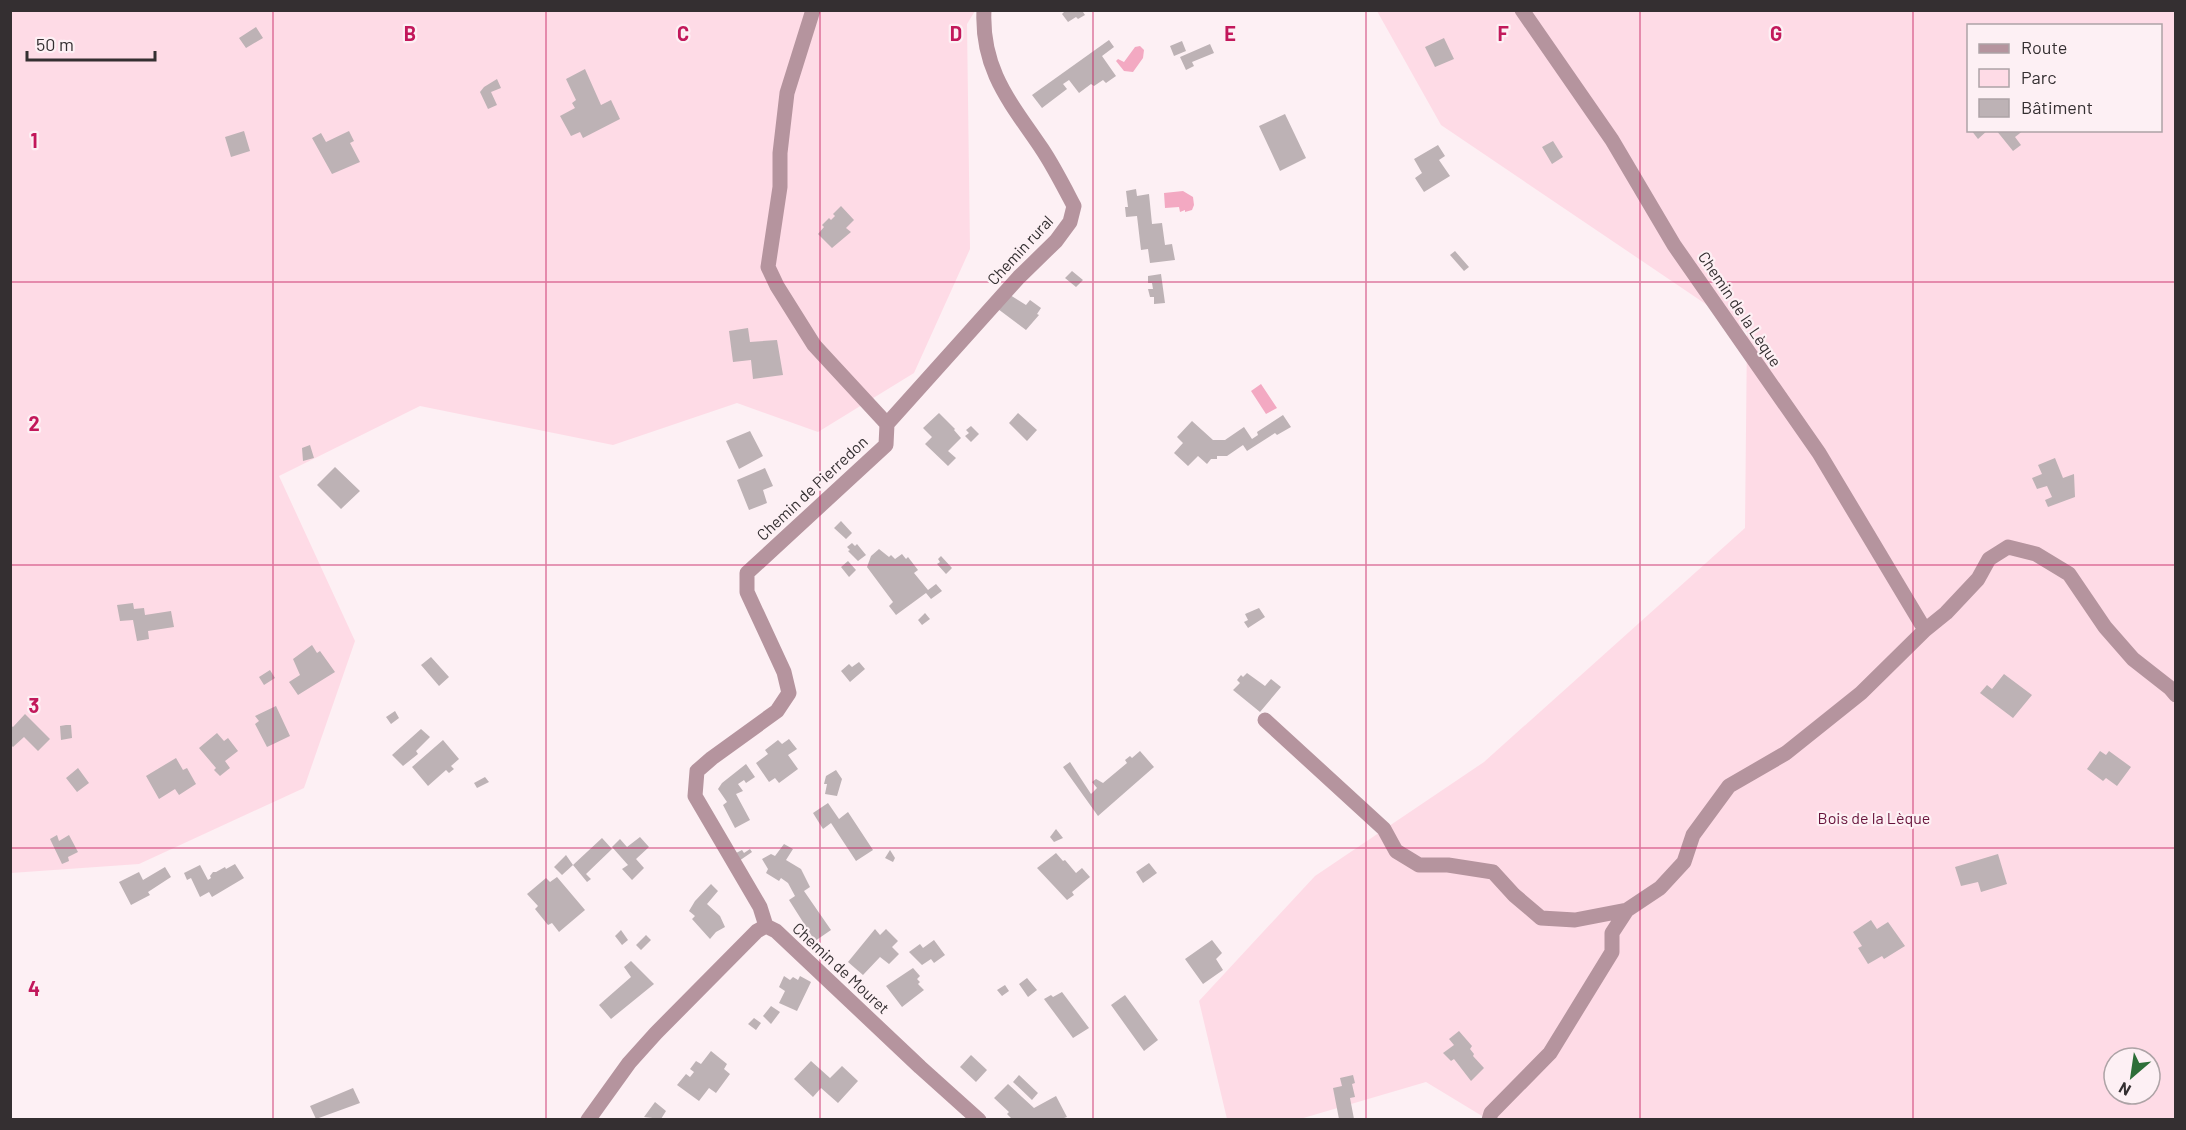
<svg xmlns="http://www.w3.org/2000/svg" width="2186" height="1130" viewBox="0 0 2186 1130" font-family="Barlow,sans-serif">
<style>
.green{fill:#fedbe6;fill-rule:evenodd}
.water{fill:#f3a9c2}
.building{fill:#bdb2b5}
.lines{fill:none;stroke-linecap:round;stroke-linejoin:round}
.minor{stroke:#b5949e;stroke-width:15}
.grid{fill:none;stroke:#c2185b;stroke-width:1.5;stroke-opacity:0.55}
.labels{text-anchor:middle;stroke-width:4.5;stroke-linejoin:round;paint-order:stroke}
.street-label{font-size:16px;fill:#342f31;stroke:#fdf0f4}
.park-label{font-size:16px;fill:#67123a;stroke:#fdf0f4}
.grid-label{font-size:20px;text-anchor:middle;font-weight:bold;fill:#c2185b;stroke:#fdf0f4;stroke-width:4.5;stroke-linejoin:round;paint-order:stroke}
</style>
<rect width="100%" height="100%" fill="#fdf0f4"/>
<path class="green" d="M11,11H975L967,24L970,249L914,373L818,432L737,403L613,445L420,406L279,476L355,641L304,788L139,864L11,873Z
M1377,11H2175V1119H1487L1426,1082L1300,1119H1227L1199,1001L1315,876L1484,762L1745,528L1747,332L1441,125ZM1968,26H2160V130H1968ZM2114,1058H2150V1094H2114Z"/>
<path class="water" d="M1140,46L1144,50L1143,58L1133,72L1124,71L1116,61L1118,59L1124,62L1135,47Z
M1183,191L1193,197L1194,205L1192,210L1185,212V210L1180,212L1179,207L1165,208L1164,193Z
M1261,384L1277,408L1266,414L1251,391Z"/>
<path class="building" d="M1066,10H1084L1083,12L1085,15L1078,19L1076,17L1068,22L1062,14Z
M256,27L263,38L246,48L239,38Z
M1444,38L1454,59L1435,67L1425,47Z
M1109,40L1114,47L1102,56L1116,76L1106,83L1103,80L1094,86L1091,84L1079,93L1069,80L1063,84L1067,89L1042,108L1032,95Z
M1182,41L1186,51L1174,56L1170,46Z
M1210,44L1214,53L1192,62L1194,66L1186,70L1180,57Z
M585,69L601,105L611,100L620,119L583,138L580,132L571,136L560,116L575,108L572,103L576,100L566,79Z
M497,79L501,88L491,92L497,105L488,109L480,92L484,87Z
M1285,114L1306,158L1280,171L1259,126Z
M1971,130H1988L1978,139Z
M1996,130H2024L2015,137L2021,145L2013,151Z
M244,131L250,151L231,157L225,137Z
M349,131L354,141L350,143L360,162L332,174L312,138L321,133L326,142Z
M1553,141L1563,157L1552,164L1542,147Z
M1438,145L1445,156L1439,160L1450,176L1424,192L1415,178L1422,173L1414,159Z
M1136,189L1137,196L1149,194L1152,224L1162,223L1165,245L1172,244L1175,260L1150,263L1148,249L1141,250L1137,216L1126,217L1125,207H1128L1126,191Z
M841,206L854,220L846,228L851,232L832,248L818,234L824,227L822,225L829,218L831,220L835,216L833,214Z
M1455,251L1469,267L1464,271L1450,255Z
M1072,271L1083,280L1076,287L1065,278Z
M1161,274L1165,303L1154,304V297H1150L1148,289H1153L1152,283H1148V276Z
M1010,295L1026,305L1030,300L1041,308L1037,314L1039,315L1026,330L998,309Z
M748,328L750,342L777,340L783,375L753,379L751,360L733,362L729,331Z
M939,413L955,429L954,430L961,438L948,451L956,458L948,466L925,444L932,437L923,428Z
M1018,413L1037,430L1027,441L1009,423Z
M1283,415L1291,427L1277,435L1275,433L1247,451L1243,445L1227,456H1217V459H1211L1207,464L1198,456L1188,466L1174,453L1183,443L1177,437L1192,421L1213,440H1225L1244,427L1252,439L1258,435L1257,432Z
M971,426L979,434L971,442L965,436L969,433L966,430Z
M750,431L763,456L739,469L726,441Z
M310,445L314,458L303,461L302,448Z
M2055,458L2063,478L2074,474L2075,497L2048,507L2045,500L2052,497L2047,486L2037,489L2032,478L2042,474L2038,465Z
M335,467L360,491L341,509L317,485Z
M765,468L773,486L763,490L767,503L749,510L737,480Z
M841,521L852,533L846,539L834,528Z
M852,543L855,546L857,544L866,555L858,561L848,551L850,550L847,547Z
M879,549L889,557L891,555L895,559L902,554L906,559L908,557L918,570L914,573L928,590L936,584L942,591L931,599L926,593L896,615L889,606L893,602L867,567L871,556Z
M941,556L952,568L946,574L937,564L940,562L938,559Z
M848,561L856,570L849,577L841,567Z
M133,603L134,609L144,608L145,615L171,611L174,627L148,631L149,639L137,641L133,620L120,621L117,605Z
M1259,608L1265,617L1248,628L1244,622L1248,620L1245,614Z
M925,613L930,619L922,625L918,620Z
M312,645L317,653L320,651L335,672L298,695L289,682L300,675L293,659Z
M431,657L449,677L439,686L421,665Z
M859,662L865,669L850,682L841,671L849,664L852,667Z
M270,670L275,678L264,685L259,677Z
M1247,673L1265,686L1271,679L1281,687L1260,712L1233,690L1240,683L1237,680L1241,675L1243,677Z
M2004,674L2032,695L2013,718L1980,693L1987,685L1992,689Z
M276,706L290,736L267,747L255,724L259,721L255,716Z
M395,711L399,718L391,724L386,717Z
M25,714L50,739L38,751L24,737L13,747L10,744V725L13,727Z
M66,725H71L72,738L61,740L60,726Z
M421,729L430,737L416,751L418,754L403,766L392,755Z
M217,733L224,741L228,738L238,751L225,761L230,768L220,776L214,770L216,768L199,748Z
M789,739L797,749L788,755L798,769L779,783L775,778L769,782L756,763L768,754L765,750L778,740L782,744Z
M443,740L459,759L451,766L454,769L449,773L446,770L428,786L412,767Z
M1140,751L1154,767L1098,816L1063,767L1070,762L1091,794L1097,788L1092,782L1096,779L1103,783L1127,763L1125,760L1130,756L1132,758Z
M2100,751L2106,755L2109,751L2131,767L2117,786L2106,778L2103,781L2087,769Z
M176,758L183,770L187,768L196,784L179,795L175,789L159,799L146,776Z
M746,764L755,777L746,783L744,780L738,784L743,791L736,794L750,820L735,828L723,805L727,802L718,789L722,783Z
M78,768L89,783L77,792L66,778Z
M836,770L842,779L837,796L825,794L827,784H824L826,776Z
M485,777L489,782L477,788L474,783Z
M828,803L839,819L848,812L873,850L856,861L831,823L823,829L813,813Z
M1056,829L1063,838L1054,842L1050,837Z
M57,835L59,841L69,835L78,852L68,857L69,861L62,864L50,839Z
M640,837L649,847L636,859L644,868L632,880L622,869L628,865L612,847L620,839L627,847Z
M602,838L612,849L586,874L591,879L587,882L573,865Z
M784,844L793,849L786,860L801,869L810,887L804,891L831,930L815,941L789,900L795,896L788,883L781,878L779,881L766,873L768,869L762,859L771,854L775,856Z
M750,849L752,852L739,861L736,853L742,850L744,853Z
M890,850L895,858L893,862L885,858Z
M1056,853L1063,861L1065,860L1076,873L1082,868L1090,877L1072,892L1074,895L1067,900L1037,868Z
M1998,854L2007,884L1981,892L1978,882L1961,886L1955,867Z
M566,855L573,865L562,875L554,867Z
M1149,863L1157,873L1143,883L1136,872Z
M235,864L244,878L212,897L209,892L200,897L191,878L187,880L184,873L200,865L208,880L211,878L210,876L213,872H216L225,867L226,869Z
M165,867L171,877L148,892L150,895L131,905L119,882L139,872L143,880Z
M557,877L585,910L559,932L552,923L548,925L535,909L538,906L527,894L546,878L550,882Z
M711,884L718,891L707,904L720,916L725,927L716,932L710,939L692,919L695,916L689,911L695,901Z
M1871,920L1877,929L1888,922L1905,946L1884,959L1882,956L1868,964L1858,948L1862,946L1853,932Z
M875,929L880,935L886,929L898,941L892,947L899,954L889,964L880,957L863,975L848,962Z
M621,930L628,940L622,945L615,936Z
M646,935L651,940L641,950L636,945Z
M934,940L945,955L934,963L931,959L922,965L909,952L920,944L923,948Z
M1212,940L1222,953L1216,959L1223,970L1203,984L1185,959Z
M631,961L654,984L611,1019L599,1005L631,977L624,967Z
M913,968L920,976L917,979L920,982L918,984L924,990L902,1007L886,986Z
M784,976L790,980L793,977L798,980L800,976L811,982L797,1011L779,1003L785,991L779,987Z
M1027,978L1037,990L1028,997L1019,984Z
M1005,985L1009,991L1002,996L997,990Z
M1062,992L1089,1028L1073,1038L1044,999L1051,995L1053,997Z
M1125,995L1158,1040L1144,1051L1111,1005Z
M771,1006L780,1012L771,1024L763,1016Z
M754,1018L761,1023L756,1030L748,1024Z
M1459,1031L1472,1046L1470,1049L1474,1054L1473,1056L1484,1068L1471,1081L1454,1059L1451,1061L1443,1053L1454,1045L1449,1039Z
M711,1051L727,1064L724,1069L730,1074L716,1093L709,1088L699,1101L677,1085L686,1074L690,1077L694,1072L690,1069L696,1061L701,1064Z
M971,1055L987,1070L976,1082L960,1067Z
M811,1061L830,1078L842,1066L858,1081L838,1103L821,1088L813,1097L794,1079Z
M1019,1075L1038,1093L1032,1100L1013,1082Z
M1353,1075L1355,1083L1352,1084L1355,1097L1350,1098L1354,1119H1339L1333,1088L1342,1086L1340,1078Z
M1008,1084L1034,1108L1056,1096L1067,1117L1061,1119H1012L1007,1114L1009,1112L994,1098Z
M353,1088L360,1103L316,1119L310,1106Z
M655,1102L666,1111L661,1119L644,1117Z"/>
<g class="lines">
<path class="minor" d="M1522,10L1612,140L1674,245L1819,453L1925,630
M887,424L1019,277L1056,241L1070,222L1074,206C1064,187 1054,167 1042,149C1011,103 981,70 984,10
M1265,720L1384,829L1396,851L1419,865H1448L1493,872L1514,895L1541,918L1575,920L1627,910
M766,926L760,907L695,796L697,771L712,758L777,711L789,693L784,672L747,592V573L886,445L887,424L814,345L777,286L768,267L780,187V153L787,93L813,10
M588,1120L629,1063L656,1033L757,931L766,926L776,931L920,1067L979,1120
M1489,1120L1491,1113L1550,1053L1612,952V933L1627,910L1660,888L1684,862L1693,835L1729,786L1786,753L1861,693L1925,630L1946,613L1978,579L1989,559L2008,547L2036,554L2069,574L2105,627L2133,659L2170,688L2176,695"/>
</g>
<path class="grid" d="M273,10V1120M546,10V1120M820,10V1120M1093,10V1120M1366,10V1120M1640,10V1120M1913,10V1120M10,282H2176M10,565H2176M10,848H2176"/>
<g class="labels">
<g class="street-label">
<text transform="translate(1020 250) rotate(-47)" y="6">Chemin rural</text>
<text transform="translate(1740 309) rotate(56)" y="6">Chemin de la Lèque</text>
<text transform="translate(812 488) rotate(-43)" y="6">Chemin de Pierredon</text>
<text transform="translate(841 968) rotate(43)" y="6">Chemin de Mouret</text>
</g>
<g class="park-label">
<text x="1874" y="824">Bois de la Lèque</text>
</g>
</g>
<g class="grid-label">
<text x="410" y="41">B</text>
<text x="683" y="41">C</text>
<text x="956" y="41">D</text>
<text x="1230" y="41">E</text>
<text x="1503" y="41">F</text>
<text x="1776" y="41">G</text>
<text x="34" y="148">1</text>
<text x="34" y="431">2</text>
<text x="34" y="713">3</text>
<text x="34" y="996">4</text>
</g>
<rect width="2186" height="1130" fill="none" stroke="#342f31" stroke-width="24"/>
<rect x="1967" y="24" width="195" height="108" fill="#fdf0f4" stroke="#ada3a6" stroke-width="1.5"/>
<rect x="1979" y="44" width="30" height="9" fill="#b5949e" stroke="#ada3a6" stroke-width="1.5"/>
<text x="2021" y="54" font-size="18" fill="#342f31">Route</text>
<rect x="1979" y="69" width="30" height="18" fill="#fedbe6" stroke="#ada3a6" stroke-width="1.5"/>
<text x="2021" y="84" font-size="18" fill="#342f31">Parc</text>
<rect x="1979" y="99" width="30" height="18" fill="#bdb2b5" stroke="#ada3a6" stroke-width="1.5"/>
<text x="2021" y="114" font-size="18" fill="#342f31">Bâtiment</text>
<g transform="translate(2132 1076) rotate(209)"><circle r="28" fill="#fdf0f4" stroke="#ada3a6" stroke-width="1.5"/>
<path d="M0-4.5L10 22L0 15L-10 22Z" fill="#2d6e38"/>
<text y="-9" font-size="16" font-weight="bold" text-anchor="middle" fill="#342f31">N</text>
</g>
<path d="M27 51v9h128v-9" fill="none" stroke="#342f31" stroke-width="3"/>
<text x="36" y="51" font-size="18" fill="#342f31" stroke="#fdf0f4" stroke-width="4.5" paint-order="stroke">50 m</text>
</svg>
